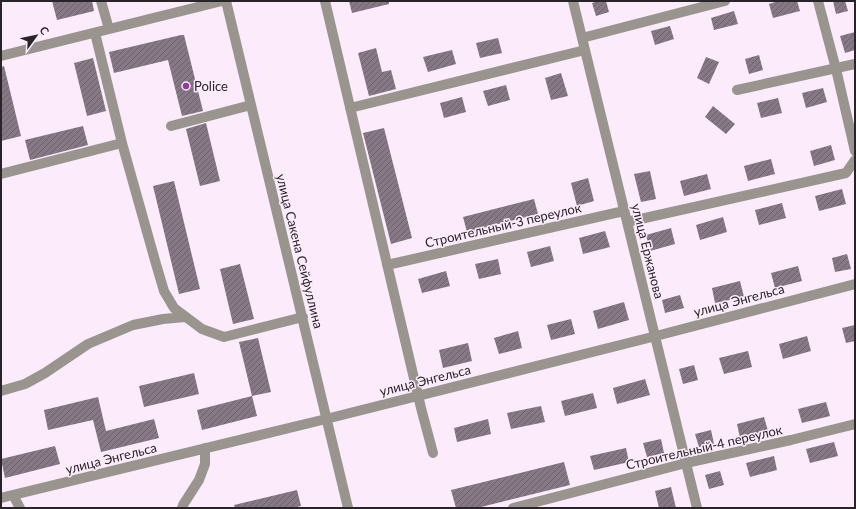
<svg xmlns="http://www.w3.org/2000/svg" width="856" height="509" viewBox="0 0 856 509" font-family="Lato,sans-serif">
<style>
.building{fill:url(#building-hatch)}
.lines{fill:none;stroke-linecap:round;stroke-linejoin:round}
.minor{stroke:#9a948e;stroke-width:10}
.poi-dot{fill:#9439a4;stroke:#fcecfb;stroke-width:1.5}
.labels{text-anchor:middle;stroke-width:3;stroke-linejoin:round;paint-order:stroke}
.poi-label{font-size:13px;fill:#292429;stroke:#fcecfb;text-anchor:start}
.street-label{font-size:13px;fill:#292429;stroke:#fcecfb}
</style>
<defs>
<pattern id="building-hatch" width="6" height="6" patternUnits="userSpaceOnUse"><rect width="6" height="6" fill="#867885"/><path d="M-1 1l2-2M0 6l6-6M5 7l2-2" fill="none" stroke="#6e626d"/></pattern>
</defs>
<rect width="100%" height="100%" fill="#fcecfb"/>
<path class="building" d="M52,1H92L94,11L57,20Z
M349,1H389V4L352,13Z
M598,1H606L609,12L596,16L592,3Z
M778,1H797L800,11L773,18L769,4Z
M833,1H845L848,11L836,14Z
M734,11L738,24L714,30L711,18Z
M670,26L674,39L655,45L651,31Z
M855,32V50L845,53L840,36Z
M181,35H184L203,111L182,116L168,60L114,73L109,52Z
M498,38L502,53L480,58L476,43Z
M376,48L382,72L391,70L396,89L369,96L358,53Z
M452,50L456,64L428,72L423,57Z
M759,55L763,70L749,74L745,59Z
M706,57L719,62L709,84L697,78Z
M93,58L106,111L87,116L74,63Z
M4,66L21,136L1,141V67Z
M561,73L568,96L551,100L545,78Z
M506,85L510,100L488,106L483,91Z
M823,88L827,102L806,108L802,93Z
M462,97L466,112L444,118L440,103Z
M778,98L782,113L761,118L757,103Z
M713,106L735,124L726,134L705,117Z
M206,123L220,181L200,186L186,129Z
M83,126L88,145L30,160L25,140Z
M384,128L412,238L391,244L363,133Z
M831,145L835,160L814,166L810,151Z
M771,159L775,174L748,181L744,166Z
M650,171L656,199L641,202L634,174Z
M707,174L711,189L684,196L680,181Z
M588,178L594,201L577,206L571,183Z
M174,181L200,289L179,294L153,186Z
M842,189L846,204L819,211L815,196Z
M534,199L538,214L467,232L463,217Z
M782,203L786,218L759,225L755,210Z
M723,217L727,232L700,240L696,225Z
M671,228L675,244L650,251L646,235Z
M605,231L610,247L583,254L579,238Z
M550,246L554,261L531,267L527,252Z
M847,254L851,269L835,272L832,258Z
M498,259L501,274L479,279L475,264Z
M240,264L254,319L233,324L220,269Z
M798,266L802,281L775,288L771,273Z
M446,271L450,286L422,293L418,279Z
M740,281L744,297L715,303L712,288Z
M680,295L684,308L665,313L662,300Z
M624,302L629,320L598,329L593,311Z
M571,319L575,334L551,340L547,325Z
M855,325V341L846,343L842,328Z
M518,331L522,348L499,354L494,338Z
M807,336L811,351L783,359L779,344Z
M258,338L271,392L252,396L239,342Z
M468,343L472,361L443,368L439,350Z
M748,351L752,367L724,374L719,358Z
M694,365L698,380L683,384L679,369Z
M194,373L199,394L144,407L139,386Z
M645,379L650,395L617,404L613,388Z
M593,393L597,408L565,416L561,401Z
M252,396L257,416L202,430L197,410Z
M98,397L106,431L154,419L159,438L101,452L93,420L48,430L44,410Z
M826,402L830,416L802,423L798,409Z
M541,406L545,422L511,429L507,413Z
M764,417L768,431L740,438L737,424Z
M488,419L491,434L457,442L454,428Z
M711,430L714,444L699,447L695,434Z
M661,439L664,453L647,457L643,443Z
M834,442L838,456L810,463L806,449Z
M55,446L60,464L5,478L1,459Z
M626,448L629,462L594,470L590,456Z
M774,456L777,470L750,477L746,463Z
M564,462L570,485L477,508H456L451,490Z
M720,471L724,485L709,489L705,475Z
M671,487L676,508H659L655,491Z
M297,490L301,506L292,508H235L234,505Z"/>
<g class="lines">
<path class="minor" d="M101,1L109,29
M226,1L348,508
M325,1L421,408L433,453
M573,1L697,508
M818,1L836,69L855,151
M95,33L122,143L156,264L164,291L174,308L202,329L224,337L303,317
M582,38L725,1
M1,56L222,1
M737,90L855,64
M350,108L585,50
M171,126L251,105
M1,174L122,143
M627,222L846,173L855,160
M387,265L624,211
M1,391L25,384L45,373L88,344L133,325L163,319L185,317
M13,495L20,508
M1,498L326,419L656,336L855,284
M182,508L183,505L199,480L205,464V448
M513,508L686,463L791,440L855,424"/>
</g>
<circle class="poi-dot" cx="186" cy="86" r="4"/>
<g class="labels">
<g class="poi-label">
<text x="194" y="91">Police</text>
</g>
<g class="street-label">
<text transform="translate(503 225) rotate(-13)" y="5">Строительный-3 переулок</text>
<text transform="translate(300 251) rotate(76)" y="5">улица Сакена Сейфуллина</text>
<text transform="translate(648 251) rotate(76)" y="5">улица Ержанова</text>
<text transform="translate(739 300) rotate(-15)" y="5">улица Энгельса</text>
<text transform="translate(425 380) rotate(-14)" y="5">улица Энгельса</text>
<text transform="translate(704 447) rotate(-13)" y="5">Строительный-4 переулок</text>
<text transform="translate(111 458) rotate(-14)" y="5">улица Энгельса</text>
</g>
</g>
<rect width="856" height="509" fill="none" stroke="#292429" stroke-width="4"/>
<g transform="translate(36 36) rotate(57)" stroke="#fcecfb" stroke-width="3" paint-order="stroke">
<path d="M0-3L7 15L0 10L-7 15Z" fill="#292429"/>
<text y="-6" font-size="11" font-weight="bold" text-anchor="middle" fill="#292429">С</text>
</g>
</svg>
